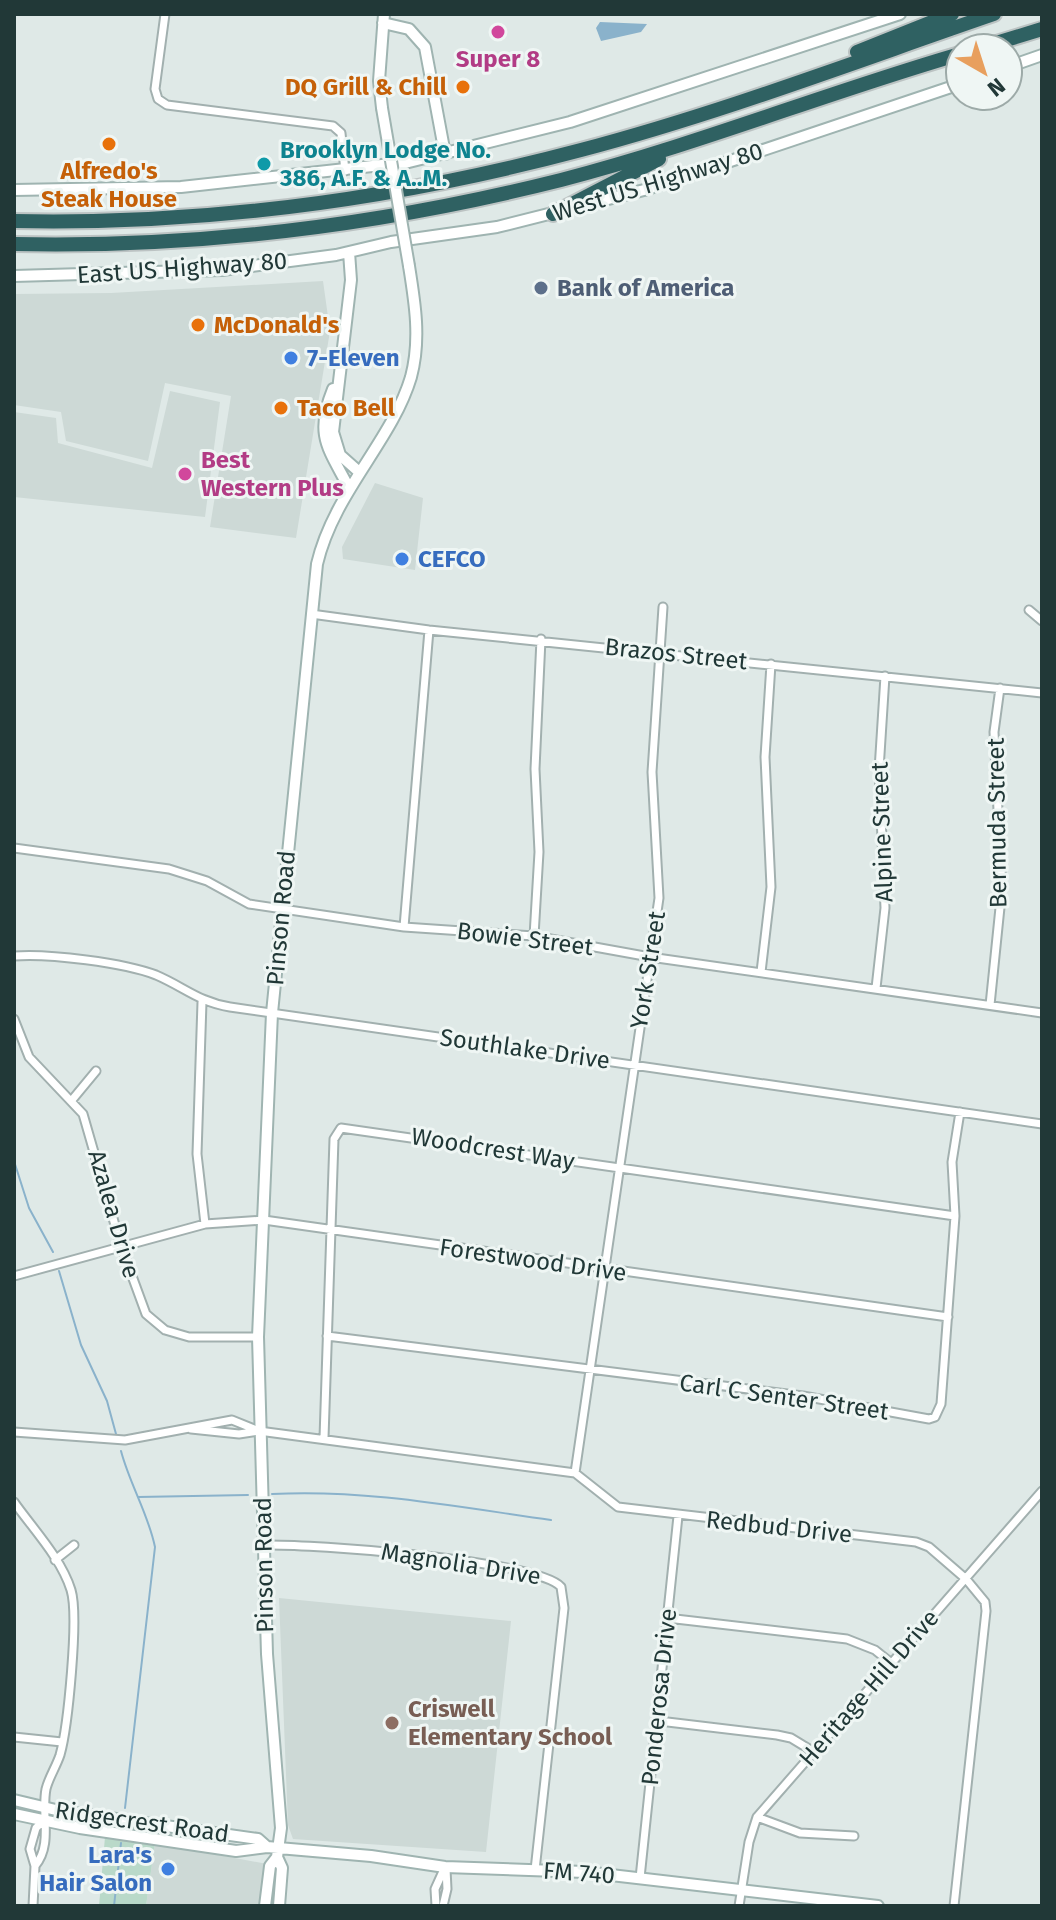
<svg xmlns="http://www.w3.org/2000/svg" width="1056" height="1920" viewBox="0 0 1056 1920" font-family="'Fira Sans',sans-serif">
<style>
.built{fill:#cdd9d6}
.green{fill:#b9d9c9}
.water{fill:#8ab2cb}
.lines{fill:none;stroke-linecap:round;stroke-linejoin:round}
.stream{stroke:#8ab2cb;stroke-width:2}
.street-casing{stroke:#a2b0af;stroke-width:11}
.secondary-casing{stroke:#9fb4b1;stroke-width:14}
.highway-casing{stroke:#bcc3c3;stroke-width:18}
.street{stroke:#fff;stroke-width:7}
.secondary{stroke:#fff;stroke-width:10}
.highway{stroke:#2f6162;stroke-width:14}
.secondary-bridge-casing{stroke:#9fb4b1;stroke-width:14;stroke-linecap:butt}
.secondary-bridge{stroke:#fff;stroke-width:10}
.hotel-dot{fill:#d1479c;stroke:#eff6f4;stroke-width:3}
.food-dot{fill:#e8710a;stroke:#eff6f4;stroke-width:3}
.culture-dot{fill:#0f9aa8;stroke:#eff6f4;stroke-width:3}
.service-dot{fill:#5c6f8a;stroke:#eff6f4;stroke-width:3}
.shop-dot{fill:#3f7fe0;stroke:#eff6f4;stroke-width:3}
.education-dot{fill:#8d6e63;stroke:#eff6f4;stroke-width:3}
.labels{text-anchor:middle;stroke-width:6;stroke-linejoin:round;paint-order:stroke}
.hotel-label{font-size:24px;font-weight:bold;fill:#b23c85;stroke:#eff6f4}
.food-label{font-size:24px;font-weight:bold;fill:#c56008;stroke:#eff6f4;text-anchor:start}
.culture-label{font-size:24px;font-weight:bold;fill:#0d838f;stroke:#eff6f4;text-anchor:start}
.street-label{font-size:24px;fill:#213837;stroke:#eff6f4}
.service-label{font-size:24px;font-weight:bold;fill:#4e5e75;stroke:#eff6f4;text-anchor:start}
.shop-label{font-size:24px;font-weight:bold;fill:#366cbe;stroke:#eff6f4;text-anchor:start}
.education-label{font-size:24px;font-weight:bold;fill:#785e54;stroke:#eff6f4;text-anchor:start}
</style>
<rect width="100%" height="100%" fill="#dfe9e7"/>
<path class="built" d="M323,281L330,331L296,538L210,527L231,396L165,383L148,461L66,441L61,412L14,405V294L111,293Z
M170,391L220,402L205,517L14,497V412L56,418L58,443L152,468Z
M375,483L423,498L415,570L343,559L342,547Z
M279,1598L511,1621L486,1852L293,1839L288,1825Z
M155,1843L278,1866L273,1906H146Z"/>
<path class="green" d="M105,1837L155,1843L146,1906H99Z"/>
<path class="water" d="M600,22L647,24L641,32L601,41L596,28Z"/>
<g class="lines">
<path class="stream" d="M14,1161L29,1208L53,1252
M59,1271L81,1345L107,1401L116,1434
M121,1451C130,1485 148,1513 155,1547L125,1808
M272,1494C366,1489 458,1507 551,1520
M138,1497L248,1495
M114,1906L121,1843"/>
<defs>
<path id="street" d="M165,14L155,89L158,99L167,105L333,126L341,133L345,171
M1029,610L1042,621
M311,614L429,630L1042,693
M14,848L169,869L207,881L249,904L404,927L534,936L650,957L1042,1013
M404,927L429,630
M534,936L539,852L535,769L541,639
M14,956C48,953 125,963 156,975C184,987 199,1002 230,1007L1042,1124
M761,972L771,887L765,757L771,664
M876,988L885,908L879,770L885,676
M202,1002L197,1154L205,1224
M990,1005L1002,888L994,732L1000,688
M14,1019L29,1057L83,1114L121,1246L146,1314L165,1330L189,1337H258
M72,1100L96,1071
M14,1276L205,1224L264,1220L948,1317
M327,1336L803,1396L929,1419L935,1417L941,1404L955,1216L952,1162L960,1112
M191,1429L239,1434L259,1431L575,1473L618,1507L916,1542L929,1547L966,1579L985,1602L986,1611L954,1906
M14,1432L125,1440L232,1420L259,1431
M324,1438L334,1139L341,1128L955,1216
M575,1473L659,898L652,772L663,607
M14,1502C33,1529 61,1558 71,1590C79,1616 68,1727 60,1755C56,1767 49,1777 46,1789C41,1814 53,1845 35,1866
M265,1545C311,1544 537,1560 561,1587L564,1608L535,1870
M55,1560L74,1545
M667,1618L847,1639L875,1650L890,1662
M659,1721L777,1735L791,1738L814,1752
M14,1737L62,1742
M757,1817L800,1833L854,1836
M640,1878L678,1516
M33,1906L35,1866L30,1849L36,1828L43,1821
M436,1906L435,1889L445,1867
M443,1906L447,1889L446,1869
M739,1906L749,1842L757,1817L1042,1491"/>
<path id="secondary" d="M383,23L409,29L425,47L445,154
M1008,67L1042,55
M382,108L379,81L384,14
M14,190L181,187L409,162L570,122L900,14
M349,252L351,280L333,432L340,455L358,471
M14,276L222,270L336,255L391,242L497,227L644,190L960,84
M333,389C314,436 329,449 349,488
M14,1800L60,1811L258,1839L267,1847
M14,1814L80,1828L236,1851L267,1847L371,1856L445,1867L585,1872L878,1906
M277,1857L282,1868L279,1906
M265,1906L270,1866L277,1857L281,1828L267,1654L258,1337L272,1013L317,564C334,492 392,441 411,377C421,340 415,303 409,266"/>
<path id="highway" d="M980,48L1042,29
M857,52L952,14
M553,214L659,159
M14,221C205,225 397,199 581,150C721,113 857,61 994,14
M14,244C198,248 382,225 561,180C696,145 826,93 960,54"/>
</defs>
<use href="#street" class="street-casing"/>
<use href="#secondary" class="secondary-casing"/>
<use href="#highway" class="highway-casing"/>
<use href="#street" class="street"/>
<use href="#secondary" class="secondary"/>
<use href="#highway" class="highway"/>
<defs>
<path id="secondary-bridge" d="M382,108L409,266"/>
</defs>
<use href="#secondary-bridge" class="secondary-bridge-casing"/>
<use href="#secondary-bridge" class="secondary-bridge"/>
</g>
<g class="hotel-dot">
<circle cx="498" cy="32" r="8"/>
<circle cx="185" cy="474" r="8"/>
</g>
<g class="food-dot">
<circle cx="463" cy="87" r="8"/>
<circle cx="109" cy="144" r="8"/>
<circle cx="198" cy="325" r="8"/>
<circle cx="281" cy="408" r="8"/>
</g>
<circle class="culture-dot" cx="264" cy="164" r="8"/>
<circle class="service-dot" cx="541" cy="288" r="8"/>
<g class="shop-dot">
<circle cx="291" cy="358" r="8"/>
<circle cx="402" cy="559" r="8"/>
<circle cx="168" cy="1869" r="8"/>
</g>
<circle class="education-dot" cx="392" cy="1723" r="8"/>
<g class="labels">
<g class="hotel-label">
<text x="498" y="67">Super 8</text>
<text x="201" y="468" text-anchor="start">Best<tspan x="201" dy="28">Western Plus</tspan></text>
</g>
<g class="food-label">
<text x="447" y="95" text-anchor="end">DQ Grill &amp; Chill</text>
<text x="109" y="179" text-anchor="middle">Alfredo's<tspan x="109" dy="28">Steak House</tspan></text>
<text x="214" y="333">McDonald's</text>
<text x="297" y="416">Taco Bell</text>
</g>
<g class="culture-label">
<text x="280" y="158">Brooklyn Lodge No.<tspan x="280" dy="28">386, A.F. &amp; A..M.</tspan></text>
</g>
<g class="street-label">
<text transform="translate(658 182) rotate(-17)" y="8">West US Highway 80</text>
<text transform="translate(182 268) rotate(-4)" y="8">East US Highway 80</text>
<text transform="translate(676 654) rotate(6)" y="8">Brazos Street</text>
<text transform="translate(997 823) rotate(-91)" y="8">Bermuda Street</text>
<text transform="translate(882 832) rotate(-92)" y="8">Alpine Street</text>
<text transform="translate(281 918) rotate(-85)" y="8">Pinson Road</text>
<text transform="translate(525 939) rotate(7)" y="8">Bowie Street</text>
<text transform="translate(648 970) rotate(-81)" y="8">York Street</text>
<text transform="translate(525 1049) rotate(8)" y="8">Southlake Drive</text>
<text transform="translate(493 1149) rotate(9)" y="8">Woodcrest Way</text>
<text transform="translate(114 1214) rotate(74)" y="8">Azalea Drive</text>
<text transform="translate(533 1260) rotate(8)" y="8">Forestwood Drive</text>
<text transform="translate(784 1397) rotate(8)" y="8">Carl C Senter Street</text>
<text transform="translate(779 1527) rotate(6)" y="8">Redbud Drive</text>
<text transform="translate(461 1564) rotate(9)" y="8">Magnolia Drive</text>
<text transform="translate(264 1565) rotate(-91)" y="8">Pinson Road</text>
<text transform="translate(869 1688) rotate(-49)" y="8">Heritage Hill Drive</text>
<text transform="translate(659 1697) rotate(-84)" y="8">Ponderosa Drive</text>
<text transform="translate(142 1822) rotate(8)" y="8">Ridgecrest Road</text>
<text transform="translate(579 1873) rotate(4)" y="8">FM 740</text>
</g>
<g class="service-label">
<text x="557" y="296">Bank of America</text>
</g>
<g class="shop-label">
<text x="307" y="366">7-Eleven</text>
<text x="418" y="567">CEFCO</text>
<text x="152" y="1863" text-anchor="end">Lara's<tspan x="152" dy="28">Hair Salon</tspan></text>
</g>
<g class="education-label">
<text x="408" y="1717">Criswell<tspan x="408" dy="28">Elementary School</tspan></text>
</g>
</g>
<rect width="1056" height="1920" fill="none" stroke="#213837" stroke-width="32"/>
<g transform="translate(984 72) rotate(141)"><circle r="38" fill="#eff6f4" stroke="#9daaa8" stroke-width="2"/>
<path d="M0-6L14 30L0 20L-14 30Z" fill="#e89f5d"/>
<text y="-12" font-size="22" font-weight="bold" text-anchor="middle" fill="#213837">N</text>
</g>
</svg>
